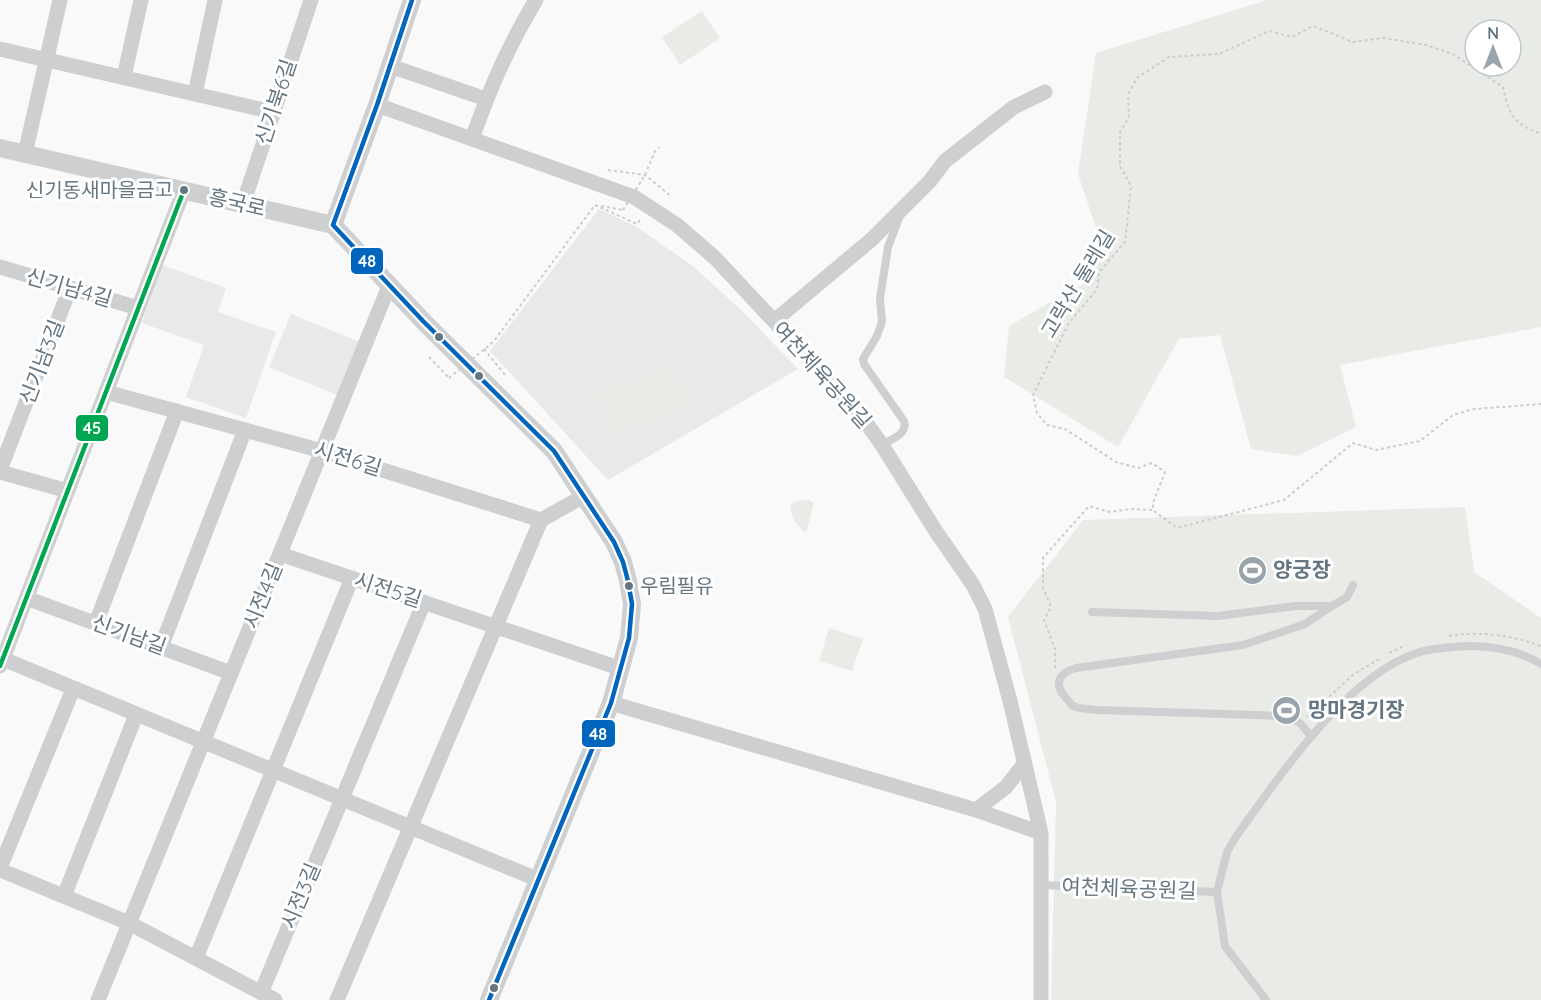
<svg xmlns="http://www.w3.org/2000/svg" width="1541" height="1000" viewBox="0 0 1541 1000" font-family="Quicksand,'Noto Sans KR',sans-serif">
<style>
.built{fill:#e8e9e9}
.green{fill:#e8ebe6;fill-rule:evenodd}
.lines{fill:none;stroke-linecap:round;stroke-linejoin:round}
.path{stroke:#cbcccd;stroke-width:2;stroke-dasharray:3 3;stroke-linecap:butt}
.service{stroke:#cecfd0;stroke-width:8}
.minor{stroke:#cecfd0;stroke-width:15}
.tertiary{stroke:#cecfd0;stroke-width:18}
.path-bridge{stroke:#cbcccd;stroke-width:2;stroke-dasharray:3 3;stroke-linecap:butt}
.bus-1-casing{stroke:#fff;stroke-width:9}
.bus-2-casing{stroke:#fff;stroke-width:9}
.bus-1{stroke:#0065bd;stroke-width:4.5}
.bus-2{stroke:#00a651;stroke-width:4.5}
.bus-dot{fill:#657683;stroke:#fff;stroke-width:2}
.labels{text-anchor:middle;stroke-width:6;stroke-linejoin:round;paint-order:stroke}
.bus-label{font-size:20px;fill:#657683;stroke:#fff;text-anchor:end}
.street-label{font-size:21px;fill:#657683;stroke:#fff}
.poi-label{font-size:21px;font-weight:bold;fill:#657683;stroke:#fff;text-anchor:start}
.line-badge{stroke:#fff;stroke-width:2}
.badge-label{font-size:16px;text-anchor:middle;font-weight:bold;fill:#fff}
</style>
<rect width="100%" height="100%" fill="#f9f9f9"/>
<path class="built" d="M599,209L637,227L694,267L743,312L798,369L608,480L490,351Z
M162,265L226,288L218,312L276,332L246,418L186,397L204,345L142,323Z
M291,314L359,342L337,395L269,367Z"/>
<path class="green" d="M1267,0H1541V327L1340,365L1356,427L1297,456L1251,449L1220,335L1179,339L1118,447L1004,377L1009,326L1084,283L1098,234L1078,174L1096,53ZM1475,30H1511V66H1475Z
M702,11L720,38L680,65L662,37Z
M674,367L689,409L610,436L596,393Z
M800,500H809L814,503L806,533C796,525 791,518 790,505Z
M1465,507L1474,572L1541,618V1000H1051L1056,802L1008,617L1083,520Z
M829,628L863,639L852,671L819,661Z"/>
<g class="lines">
<path class="path" d="M608,170L645,175L672,197
M645,175L655,151L659,147
M595,205L637,224L641,219
M601,206L623,210
M486,348L494,341L595,205
M484,349L506,376
M429,357L449,378
M1154,511L1177,528L1284,500L1353,443L1376,450L1420,441L1453,415L1474,409L1541,404
M1449,636C1481,631 1511,635 1541,646
M1389,653L1406,645
M1055,668V649L1044,620L1051,607L1043,587V558L1089,506L1109,512L1131,509L1153,510V503L1165,472L1152,463L1138,468L1116,462L1065,429L1047,425L1037,413L1033,395L1069,323L1097,289L1099,272L1125,242L1131,186L1120,166V132L1129,117L1128,94L1138,77L1169,57L1219,54L1269,31L1292,37L1313,26L1353,42L1383,38L1426,45L1453,54L1503,87C1510,117 1512,122 1541,134
M1307,717L1354,674L1379,659"/>
<path class="service" d="M882,445C892,439 908,434 904,421L864,364L863,359L877,336L882,322L880,298L888,247L899,218
M1332,606L1347,597L1353,585
M1092,612L1218,616L1296,606H1332L1305,624L1243,645L1076,668C1059,673 1053,683 1066,698C1069,701 1070,704 1073,706C1079,709 1090,709 1097,710L1285,716L1300,723L1311,736
M1041,885L1217,892
M1266,1000L1225,946L1217,892L1227,852L1237,835C1280,776 1346,676 1417,653C1433,648 1450,647 1467,646C1493,646 1519,650 1541,664"/>
<path class="minor" d="M0,49L273,112
M390,66L486,99
M124,77L141,0
M195,94L215,0
M377,105L634,197L677,225L715,258L858,411L882,445L935,530L973,585L985,609L1010,701L1041,833V1000
M472,139C489,90 509,44 536,0
M25,154L60,0
M243,204L311,0
M0,267L138,308
M774,321L871,240L930,181L945,161L1014,107L1045,92
M106,392L322,451L541,520L584,496
M0,470L70,288
M0,472L68,491
M280,554L622,669
M26,598L231,673
M96,623L177,411
M161,647L245,430
M3,659L539,880
M0,666L184,190
M611,703L976,810L1041,833
M976,810L1006,787L1024,764
M0,868L73,689
M0,870L129,923L275,1000
M64,896L136,715
M196,958L352,578
M261,993L424,602
M98,1000L389,286
M337,1000L541,520"/>
<path class="tertiary" d="M412,0L377,105L333,225L423,321L554,451L614,542L623,562L628,581L632,604L629,638L611,703L489,1000
M0,148L333,225"/>
<path class="path-bridge" d="M623,210L645,175
M449,378L486,348"/>
<defs>
<path id="bus-1" d="M412,0L377,105L333,225L423,321L554,451L614,542L623,562L628,581L632,604L629,638L611,703L489,1000"/>
<path id="bus-2" d="M0,666L184,190"/>
</defs>
<use href="#bus-1" class="bus-1-casing"/>
<use href="#bus-2" class="bus-2-casing"/>
<use href="#bus-1" class="bus-1"/>
<use href="#bus-2" class="bus-2"/>
</g>
<defs>
<symbol id="stadium-disc" viewBox="-11 -11 22 22"><circle r="9.5" fill="#99a4ac" stroke="#fff"/><path d="M0-5a6.5 5 0 1 0 0 10a6.5 5 0 1 0 0-10ZM-3.5-1.8h7v3.6h-7Z" fill="#fff"/></symbol>
</defs>
<g fill-rule="evenodd">
<use href="#stadium-disc" x="1236" y="554" width="33" height="33"/>
<use href="#stadium-disc" x="1270" y="694" width="33" height="33"/>
</g>
<g class="bus-dot">
<circle cx="184" cy="190" r="5"/>
<circle cx="439" cy="337" r="5"/>
<circle cx="479" cy="376" r="5"/>
<circle cx="629" cy="586" r="5"/>
<circle cx="494" cy="988" r="5"/>
</g>
<g class="labels">
<g class="bus-label">
<text x="173" y="197">신기동새마을금고</text>
<text x="640" y="593" text-anchor="start">우림필유</text>
</g>
<g class="street-label">
<text transform="translate(276 102) rotate(-72)" y="7">신기북6길</text>
<text transform="translate(237 203) rotate(13)" y="7">흥국로</text>
<text transform="translate(1078 284) rotate(-59)" y="7">고락산 둘레길</text>
<text transform="translate(69 288) rotate(16)" y="7">신기남4길</text>
<text transform="translate(42 362) rotate(-69)" y="7">신기남3길</text>
<text transform="translate(822 375) rotate(48)" y="7">여천체육공원길</text>
<text transform="translate(348 459) rotate(17)" y="7">시전6길</text>
<text transform="translate(388 590) rotate(18)" y="7">시전5길</text>
<text transform="translate(263 596) rotate(-68)" y="7">시전4길</text>
<text transform="translate(129 635) rotate(20)" y="7">신기남길</text>
<text transform="translate(1129 889) rotate(2)" y="7">여천체육공원길</text>
<text transform="translate(301 896) rotate(-67)" y="7">시전3길</text>
</g>
<g class="poi-label">
<text x="1273" y="577">양궁장</text>
<text x="1308" y="717">망마경기장</text>
</g>
</g>
<g class="line-badge">
<rect x="350" y="247" width="34" height="28" rx="6" fill="#0065bd"/>
<rect x="75" y="414" width="34" height="28" rx="6" fill="#00a651"/>
<rect x="581" y="719" width="35" height="29" rx="6" fill="#0065bd"/>
</g>
<g class="badge-label">
<text x="367" y="267">48</text>
<text x="92" y="434">45</text>
<text x="598" y="740">48</text>
</g>
<g transform="translate(1493 48)"><circle r="28" fill="#ffffff" stroke="#c1c8cd" stroke-width="1.5"/>
<path d="M0-4.5L10 22L0 15L-10 22Z" fill="#99a4ac"/>
<text y="-9" font-size="16" font-weight="bold" text-anchor="middle" fill="#657683">N</text>
</g>
</svg>
